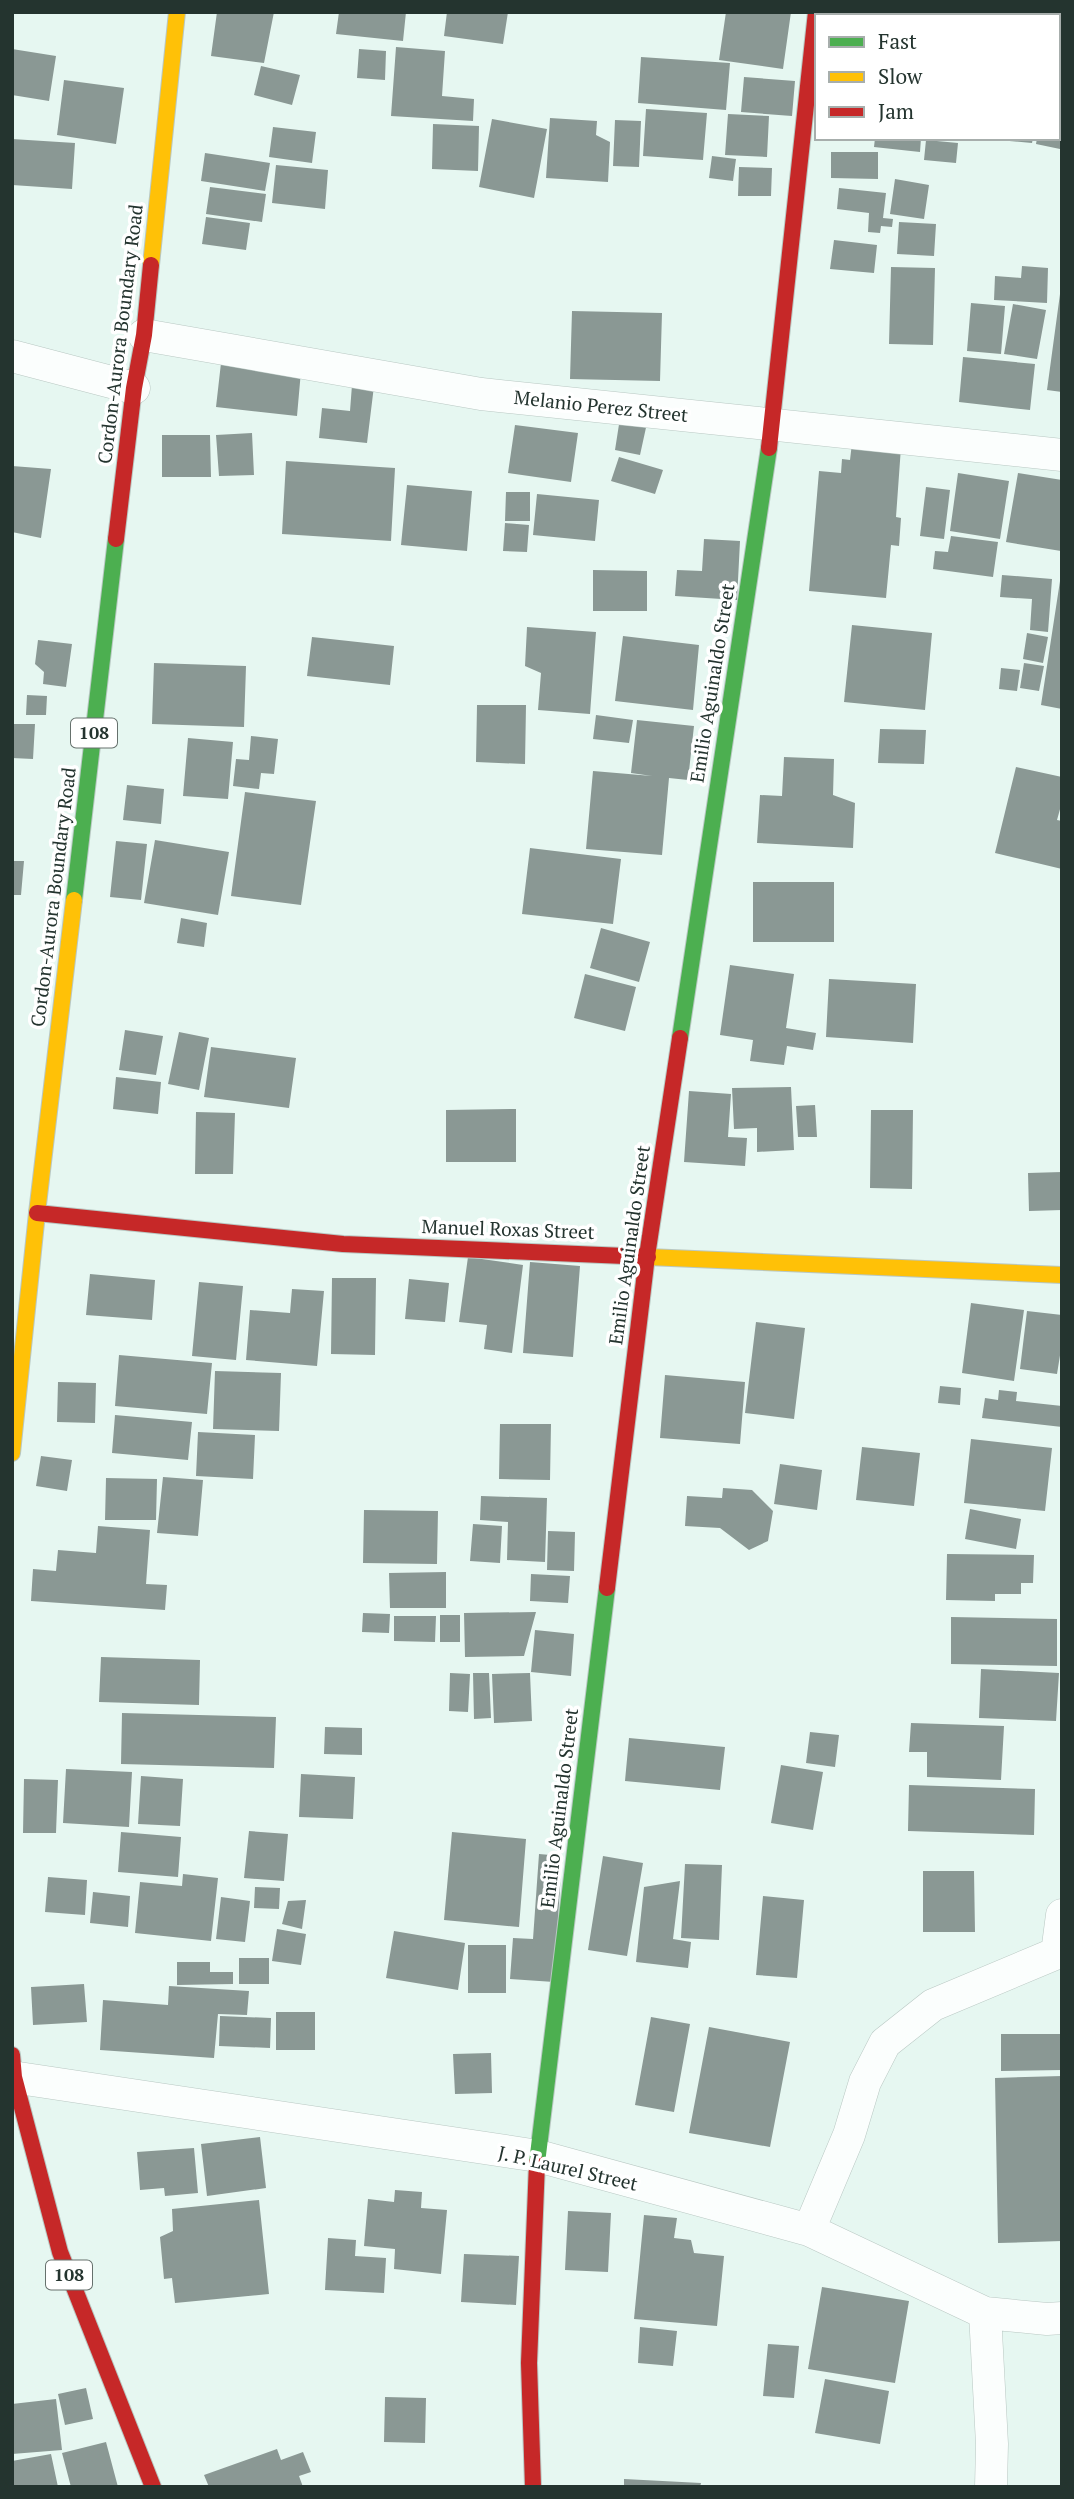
<svg xmlns="http://www.w3.org/2000/svg" width="1074" height="2499" viewBox="0 0 1074 2499" font-family="'PT Serif',serif">
<style>
.building{fill:#8a9894}
.lines{fill:none;stroke-linecap:round;stroke-linejoin:round}
.street-casing{stroke:#b9c8c3;stroke-width:33}
.fast-casing{stroke:#b9c8c3;stroke-width:18}
.slow-casing{stroke:#b9c8c3;stroke-width:18}
.jam-casing{stroke:#b9c8c3;stroke-width:18}
.street{stroke:#fbfefd;stroke-width:32}
.fast{stroke:#4caf50;stroke-width:16}
.slow{stroke:#ffc107;stroke-width:16}
.jam{stroke:#c62828;stroke-width:16}
.labels{text-anchor:middle;stroke-width:7;stroke-linejoin:round;paint-order:stroke}
.shield{fill:#fff;stroke:#66716d;stroke-width:2}
.shield-label{font-size:18px;font-weight:bold;fill:#24342f}
.street-label{font-size:19px;fill:#24342f;stroke:#fff}
</style>
<rect width="100%" height="100%" fill="#e6f7f1"/>
<path class="building" d="M217,12H274L264,63L211,56Z
M339,12H406L403,41L336,34Z
M447,12H508L503,44L444,36Z
M726,12H791L783,69L719,60Z
M396,47L445,51L442,96L474,99L473,121L391,116Z
M12,49L56,56L49,101L12,95Z
M359,49L386,51L385,80L357,78Z
M641,57L730,63L726,110L638,103Z
M261,66L300,75L292,105L254,95Z
M744,77L795,81L792,116L741,112Z
M64,80L124,88L116,144L57,135Z
M646,109L707,113L703,160L643,156Z
M728,114L769,116L767,157L725,155Z
M550,118L597,121L596,135L610,142L608,182L546,178Z
M492,119L547,129L534,198L479,187Z
M615,120L641,121L639,167L613,166Z
M433,124L479,126L478,171L432,169Z
M273,127L316,132L312,163L269,157Z
M1058,130L1062,131L1060,149L1036,144L1037,138H1058Z
M875,138H921L920,152L874,147Z
M998,138H1033L1032,143L998,140Z
M12,139L75,143L72,189L12,185Z
M926,140L958,143L956,163L924,160Z
M831,152H878V179L831,178Z
M205,153L270,163L265,191L201,181Z
M712,156L736,159L733,181L709,178Z
M276,165L328,170L325,209L272,203Z
M739,167L772,168L771,196H738Z
M895,179L929,185L924,219L890,214Z
M210,187L266,194L262,222L206,214Z
M839,188L886,193L883,218L893,219L892,227L881,226L880,233L868,232L869,213L837,209Z
M206,217L250,223L246,250L202,244Z
M899,222L936,224L934,256L897,254Z
M834,240L877,245L874,273L830,269Z
M1022,266L1048,268L1047,303L994,300L995,276L1021,278Z
M891,267L935,268L933,345L889,344Z
M1060,294H1062V392L1047,390Z
M971,303L1005,306L1001,354L967,351Z
M1013,304L1046,310L1037,359L1004,354Z
M572,311L662,313L660,381L570,379Z
M963,357L1035,364L1030,410L959,402Z
M221,363L301,371L297,416L216,407Z
M352,385L374,386L367,443L319,438L322,408L350,411Z
M620,418L647,423L640,455L615,450Z
M515,425L578,433L571,482L508,473Z
M252,433L254,475L219,476L216,435Z
M162,435H210L211,477H162Z
M852,443L901,447L896,517L901,518L899,546L891,545L886,598L809,591L819,471L841,473L842,459L850,460Z
M619,457L663,470L655,494L611,481Z
M286,461L395,468L391,541L282,534Z
M12,466L51,469L41,538L12,532Z
M958,473L1009,481L1000,539L950,531Z
M1018,473L1062,480L1061,551L1006,542Z
M407,485L472,491L467,551L401,545Z
M926,487L950,490L944,539L920,536Z
M506,492H530V521H505Z
M537,494L599,500L595,541L533,535Z
M505,523L529,525L527,552L503,551Z
M951,536L998,542L993,577L933,569L935,551L948,552Z
M704,539L740,541L737,600L675,596L677,570L702,571Z
M593,570L647,571V611H593Z
M1002,575L1052,579L1048,632L1030,630L1032,599L1000,597Z
M1060,581H1062V709L1041,705Z
M852,625L932,633L925,710L844,702Z
M527,627L596,632L590,714L538,710L541,673L525,666Z
M1027,633L1048,637L1043,663L1023,659Z
M623,636L699,645L693,710L615,701Z
M312,637L394,646L390,685L307,676Z
M38,640L72,644L66,687L43,684L44,672L35,664Z
M154,663L246,666L244,727L152,724Z
M1024,663L1044,666L1039,691L1020,688Z
M1001,668L1020,670L1017,691L999,689Z
M27,695L47,696L46,715H26Z
M477,705H526L525,764L476,762Z
M596,715L633,720L629,743L593,739Z
M637,720L694,726L688,780L669,778L662,855L586,849L593,771L652,776L631,773Z
M12,724H35L33,759L12,758Z
M880,729L926,730L924,764L878,763Z
M251,736L278,739L274,774L261,773L259,789L233,786L236,759L249,760Z
M188,738L233,742L228,799L183,796Z
M784,757L834,759L833,795L855,803L853,848L757,843L760,795L782,796Z
M1016,767L1062,777V802L1057,820L1062,821V869L995,853Z
M127,785L164,789L161,824L123,820Z
M245,792L316,801L301,905L231,896Z
M155,840L229,852L218,915L144,903Z
M116,841L147,844L141,900L110,897Z
M530,848L621,859L613,924L522,914Z
M12,861H24L21,895H12Z
M753,882H834V942H753Z
M181,918L207,923L204,947L177,943Z
M601,928L650,942L639,982L590,968Z
M730,965L794,974L786,1028L816,1033L813,1050L787,1046L784,1065L750,1061L753,1040L720,1035Z
M585,974L636,987L625,1031L574,1018Z
M829,979L916,984L913,1043L826,1037Z
M125,1030L163,1036L156,1075L119,1070Z
M179,1032L209,1038L199,1090L168,1084Z
M211,1047L296,1058L289,1108L204,1097Z
M116,1077L161,1082L158,1114L113,1109Z
M791,1087L794,1150L757,1152V1128L734,1129L732,1088Z
M689,1091L731,1094L728,1137L747,1138L745,1166L684,1162Z
M815,1105L817,1137H798L796,1106Z
M516,1109V1162H446V1110Z
M871,1110H913L912,1189L870,1188Z
M196,1112L235,1113L233,1174H195Z
M1062,1172V1210L1029,1211L1028,1173Z
M468,1257L523,1265L512,1353L484,1349L487,1325L459,1322Z
M530,1262L580,1266L573,1357L523,1353Z
M90,1274L155,1280L152,1320L86,1315Z
M332,1278H376L375,1355L331,1354Z
M409,1279L449,1283L445,1322L405,1319Z
M199,1282L243,1286L236,1360L192,1356Z
M292,1289L324,1291L317,1366L246,1360L250,1310L290,1313Z
M971,1303L1024,1310L1014,1381L962,1373Z
M1027,1311L1062,1315V1343L1057,1374L1020,1369Z
M756,1322L805,1328L794,1419L745,1413Z
M119,1355L212,1363L207,1414L115,1406Z
M215,1371L281,1373L279,1431L213,1429Z
M665,1375L745,1382L740,1444L660,1438Z
M58,1382L96,1383L95,1423L57,1422Z
M940,1386L961,1388L960,1405L938,1403Z
M999,1390L1017,1392L1016,1401L1062,1406V1427L982,1418L985,1398L998,1400Z
M115,1415L192,1422L188,1460L112,1453Z
M500,1424H551L550,1480L499,1479Z
M198,1432L255,1435L253,1479L196,1476Z
M971,1439L1052,1448L1045,1511L964,1503Z
M862,1447L920,1453L914,1506L856,1500Z
M41,1456L72,1460L67,1491L36,1486Z
M780,1464L822,1470L817,1510L774,1504Z
M163,1477L203,1480L198,1536L157,1533Z
M106,1478L157,1479L156,1520H105Z
M723,1488L752,1490L773,1511L768,1541L749,1550L720,1528L685,1526L687,1496L722,1498Z
M481,1496L547,1498L545,1562L507,1560L508,1522L480,1520Z
M970,1509L1021,1519L1016,1549L965,1539Z
M364,1510L438,1511L437,1564L363,1563Z
M473,1524L502,1526L500,1563L470,1561Z
M98,1526L150,1530L146,1584L167,1585L165,1610L31,1601L33,1569L56,1571L58,1550L96,1553Z
M548,1531L575,1532L574,1571L547,1570Z
M947,1554L1034,1555L1033,1583H1021V1594H995V1601L946,1600Z
M446,1572V1608H390L389,1573Z
M531,1574L570,1576L568,1603L530,1601Z
M536,1612L524,1656L465,1657L464,1613Z
M363,1613L390,1614L389,1633L362,1632Z
M440,1615H460V1642H440Z
M394,1616H436L435,1642L394,1641Z
M951,1617L1057,1619V1666L951,1664Z
M535,1630L574,1634L571,1676L531,1672Z
M101,1657L200,1660L199,1705L99,1702Z
M981,1669L1059,1673L1056,1721L979,1718Z
M450,1673L470,1674L468,1712L449,1711Z
M473,1673H489L491,1718L474,1719Z
M530,1673L532,1721L494,1723L492,1674Z
M122,1713L276,1717L274,1768L121,1764Z
M911,1723L1004,1726L1001,1780L927,1777V1752H909Z
M325,1727L362,1728V1755L324,1754Z
M810,1732L839,1735L835,1767L806,1763Z
M629,1738L725,1747L720,1790L625,1781Z
M781,1765L823,1772L813,1830L771,1823Z
M66,1769L132,1772L129,1827L63,1823Z
M301,1774L355,1777L353,1819L299,1817Z
M141,1776L183,1779L180,1826L138,1824Z
M24,1779L58,1780L56,1833H23Z
M909,1785L1035,1789L1034,1835L908,1831Z
M249,1831L288,1834L284,1881L244,1878Z
M121,1832L181,1837L178,1877L118,1872Z
M452,1832L526,1839L519,1927L444,1920Z
M539,1854L562,1856L554,1982L510,1979L513,1938L533,1939Z
M603,1856L643,1863L627,1956L588,1950Z
M685,1864L722,1865L719,1940L681,1938Z
M923,1871H974L975,1932H923Z
M183,1874L218,1878L211,1941L135,1933L140,1882L182,1886Z
M48,1877L87,1880L85,1915L45,1912Z
M680,1881L673,1939L691,1942L688,1968L636,1962L644,1887Z
M255,1887L280,1888L279,1909L254,1908Z
M93,1892L130,1896L128,1927L90,1923Z
M763,1896L804,1900L797,1978L756,1975Z
M221,1897L250,1901L245,1942L216,1939Z
M306,1900L302,1929L282,1924L288,1901Z
M277,1929L306,1934L301,1965L272,1961Z
M394,1931L465,1943L458,1990L386,1978Z
M468,1945H506V1993H468Z
M239,1958H269V1984H239Z
M177,1962H210V1972H233V1984L177,1985Z
M84,1984L87,2022L33,2025L31,1987Z
M169,1986L249,1991L247,2015L218,2014L214,2058L100,2050L103,2000L168,2005Z
M276,2012H315V2050H276Z
M220,2016L271,2018L270,2048L219,2046Z
M651,2017L690,2024L674,2112L635,2105Z
M709,2027L790,2042L770,2147L689,2133Z
M1001,2034H1062V2070L1001,2071Z
M491,2053L492,2093L455,2094L453,2054Z
M1062,2076V2241L998,2243L995,2078Z
M260,2137L266,2188L207,2196L201,2144Z
M194,2148L198,2193L165,2196L164,2188L140,2190L137,2152Z
M395,2190L422,2192L421,2208L447,2210L441,2274L394,2269L395,2249L364,2246L368,2199L394,2202Z
M259,2200L269,2294L175,2303L172,2278L164,2279L160,2237L173,2231L172,2209Z
M568,2211L611,2213L608,2272L565,2270Z
M644,2215L677,2218L674,2238L691,2240L694,2253L724,2256L717,2326L634,2319Z
M328,2238L356,2240L355,2256L386,2258L384,2293L325,2290Z
M464,2254L519,2256L516,2305L461,2302Z
M822,2287L909,2301L895,2383L808,2369Z
M640,2327L677,2331L673,2366L638,2363Z
M768,2344L799,2346L794,2398L763,2396Z
M825,2379L889,2391L880,2444L815,2433Z
M86,2388L93,2419L65,2425L58,2394Z
M385,2397L426,2398L425,2443L384,2442Z
M56,2399L62,2450L12,2454V2404Z
M106,2442L118,2487H71L62,2453Z
M277,2449L281,2460L303,2452L311,2472L299,2476L303,2487H209L204,2475Z
M51,2454L58,2487H12V2461Z
M624,2479L701,2483L700,2487H624Z"/>
<g class="lines">
<defs>
<path id="street" d="M144,335L481,394L1062,455
M12,356L134,388
M12,2077L538,2156L809,2230L985,2313L1047,2319L1062,2318
M809,2230L849,2135L865,2082L885,2043L933,2005L1057,1953L1062,1915
M985,2313L992,2444L991,2487"/>
<path id="fast" d="M74,900L116,539
M680,1038L769,448
M537,2163L607,1588"/>
<path id="slow" d="M151,265L177,12
M648,1257L1062,1275
M12,1453L37,1213L74,900"/>
<path id="jam" d="M769,448L816,12
M116,539L134,388L144,335L151,265
M37,1213L343,1244L648,1257
M607,1588L647,1256L680,1038
M12,2055L14,2077L60,2252L153,2487
M533,2487L529,2363L537,2163"/>
</defs>
<use href="#street" class="street-casing"/>
<use href="#fast" class="fast-casing"/>
<use href="#slow" class="slow-casing"/>
<use href="#jam" class="jam-casing"/>
<use href="#street" class="street"/>
<use href="#fast" class="fast"/>
<use href="#slow" class="slow"/>
<use href="#jam" class="jam"/>
</g>
<g class="labels">
<g class="shield">
<rect x="71" y="718.5" width="46" height="29" rx="5"/>
<rect x="46" y="2260.5" width="46" height="29" rx="5"/>
</g>
<g class="shield-label">
<text x="94" y="739">108</text>
<text x="69" y="2281">108</text>
</g>
<g class="street-label">
<text transform="translate(120 334) rotate(-83)" y="7">Cordon-Aurora Boundary Road</text>
<text transform="translate(601 406) rotate(6)" y="7">Melanio Perez Street</text>
<text transform="translate(712 683) rotate(-81)" y="7">Emilio Aguinaldo Street</text>
<text transform="translate(53 897) rotate(-83)" y="7">Cordon-Aurora Boundary Road</text>
<text transform="translate(508 1229) rotate(2)" y="7">Manuel Roxas Street</text>
<text transform="translate(629 1245) rotate(-82)" y="7">Emilio Aguinaldo Street</text>
<text transform="translate(559 1808) rotate(-83)" y="7">Emilio Aguinaldo Street</text>
<text transform="translate(568 2168) rotate(13)" y="7">J. P. Laurel Street</text>
</g>
</g>
<rect width="1074" height="2499" fill="none" stroke="#24342f" stroke-width="28"/>
<rect x="815" y="14" width="245" height="126" fill="#ffffff" stroke="#a7aeac" stroke-width="2"/>
<rect x="829" y="37" width="35" height="10" fill="#4caf50" stroke="#a7aeac" stroke-width="2"/>
<text x="878" y="49" font-size="21" fill="#24342f">Fast</text>
<rect x="829" y="72" width="35" height="10" fill="#ffc107" stroke="#a7aeac" stroke-width="2"/>
<text x="878" y="84" font-size="21" fill="#24342f">Slow</text>
<rect x="829" y="107" width="35" height="10" fill="#c62828" stroke="#a7aeac" stroke-width="2"/>
<text x="878" y="119" font-size="21" fill="#24342f">Jam</text>
</svg>
